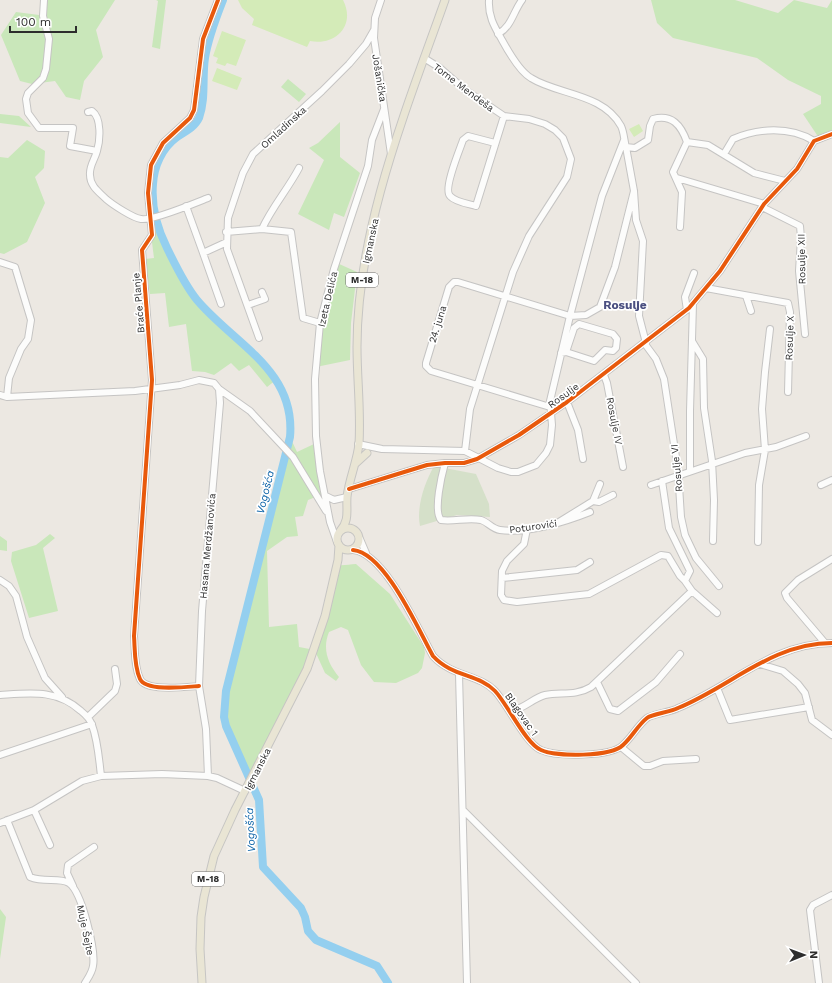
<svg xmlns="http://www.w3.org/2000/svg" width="832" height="983" viewBox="0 0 832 983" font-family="'Work Sans',sans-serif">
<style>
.green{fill:#c9e7ba}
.cemetery{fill:#d5e0c9}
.pitch{fill:#d4ebb8}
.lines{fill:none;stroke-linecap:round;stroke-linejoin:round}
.river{stroke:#94cfef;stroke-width:8}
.minor-casing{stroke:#c5c4c3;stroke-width:8}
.major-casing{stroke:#c6c5c3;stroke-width:9}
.minor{stroke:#fcfcfb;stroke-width:6}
.major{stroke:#e9e5d4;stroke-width:7}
.cycleway-casing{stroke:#fff;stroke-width:6}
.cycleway{stroke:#e8590c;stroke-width:4}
.labels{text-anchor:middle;stroke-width:3.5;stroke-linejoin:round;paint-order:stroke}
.shield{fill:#fff;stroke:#6c6c6c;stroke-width:1}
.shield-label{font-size:9px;font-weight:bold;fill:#2d2d2d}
.street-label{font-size:10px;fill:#2d2d2d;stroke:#fff}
.water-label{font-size:11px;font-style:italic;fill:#0860a6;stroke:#fff}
.quarter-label{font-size:12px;font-weight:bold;fill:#4a4f80;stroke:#fff}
</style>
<rect width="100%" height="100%" fill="#ece8e2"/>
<path class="green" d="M44,0H115L96,30L103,57L84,81L80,100L66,97L55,81L32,84L20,81L1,35L16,12L39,15Z
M156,0H166L160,49L152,47L158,1Z
M651,0H735L778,13L794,0L827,8L832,0V130L819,138L803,114L821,104V96L788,80L757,58L673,38L657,23Z
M288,79L306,94L299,102L281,87Z
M0,114L19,116L31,127L0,123Z
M340,122V157L360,173L344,217L334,213L329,230L298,214L324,160L309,148L318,143Z
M27,140L45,151L44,168L35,177L45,203L27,242L4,254L0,253V157L8,158Z
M151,165L156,166C142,218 175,279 212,315C233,336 259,354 276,380L267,387L249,365L239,371L231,363L214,375L205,372L192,371L186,324L169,327L165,293L150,294L145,259L154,258L149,219Z
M337,263L357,272L351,323L350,360L316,367L320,323Z
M290,437L297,452L314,444L328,513L318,496L308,500L303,516L295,517L298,536L287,537L267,551L269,627L297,624L299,647L315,650L336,565C345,566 349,564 356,564L390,594L424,647L425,653L422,668L418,673L396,683L374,682L361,665L348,630L341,627L329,632C322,649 328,664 339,677L336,681L325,673L315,651L251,780L226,726L224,717L226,691Z
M50,534L55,538L43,548L58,611L29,618L11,561L12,552L36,545Z
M0,536L7,541V551L0,550Z
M0,909L6,917L0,959Z"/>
<path class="cemetery" d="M434,466L476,474L489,504L490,517L457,515L420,526C416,507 425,482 434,466Z"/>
<path class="pitch" d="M238,0H343C356,25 336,46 310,41L307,47L252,25L254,19L242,8Z
M222,31L246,40L236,66L227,63L225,66L216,63L218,58L213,56Z
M217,68L242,78L237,90L212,81Z
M639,124L643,131L634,137L629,129Z"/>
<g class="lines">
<path class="river" d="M223,0C216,18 208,38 205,58C202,77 206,99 199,118C195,127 185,132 177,137C162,148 154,166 153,184C151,207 157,228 167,248C176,266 184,284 197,300C234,344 296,370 290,437L226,691L224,717L226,726L259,800L263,867L301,908L305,917L308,931L316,940L377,966L388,983"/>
<defs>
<path id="minor" d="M44,0L43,16L49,39L46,69L43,78L28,93L26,99L28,113L39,128H73L70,146L97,151
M381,0L375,18L374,38L391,154
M489,0C488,16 494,26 502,40C508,51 520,72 531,78C558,95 603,93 621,126C624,132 624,140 626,147L635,148L648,140L650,126L653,119C672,114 681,125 687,142L708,145L754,173L785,181
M498,34C512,26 513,12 522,0
M424,58L440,68L464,89L504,116L529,119L545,124L555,130L563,138L571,159L567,177L529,236L513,272L470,409L465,451
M88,112L92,111C102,118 100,141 97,151C95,159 89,166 90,175C90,186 99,192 106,199C113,205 133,218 141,219C153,221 195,203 208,198
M495,143L468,136L463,140C460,149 443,189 450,196C455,202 469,204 476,206L504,116
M626,147L634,191L636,220L643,241L639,316L646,343
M724,154L733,139C758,128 790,126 814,141
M677,178L764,204
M186,206L203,253L227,242
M762,207L800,226L801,238L799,271L805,334
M680,227L682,192L673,172L687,142
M262,229C272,207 288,189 299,168
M226,232L262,229L291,232L303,318L320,323
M203,253L221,304
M0,262L15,267L31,320L28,339L21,349L9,378L7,397
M706,288L788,303L790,312L788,392
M746,296L751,311
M248,305L265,299L262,292
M687,310L685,297L694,273
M259,338L227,249L228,218L243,173L253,154L322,91L349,64L366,44L374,30
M692,341L703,359L704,408L712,461L714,500L713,541
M645,344L656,359L664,379L678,470L681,517L685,535L696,558L719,586
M561,353L566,352L594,361L605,350L613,351L616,348L617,339L613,334L579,324L574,328L566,352
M604,375L607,383L623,467
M219,389L250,411L293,457L326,511
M0,395L7,397L135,391L180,385L199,380L214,383L219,389L220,403L202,611L199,686L206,729L208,776
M567,402L578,430L583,459
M550,407L431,371L426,366V363L449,287L454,282H458L570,316L602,196L624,140
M358,444L382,449L465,451L498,468L511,472H518L536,465L546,453L550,445L552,425L550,401L570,316L586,315L600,307L615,267L634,191
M445,463C442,474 433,511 441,520C454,522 468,517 481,520C488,522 492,529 500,530C526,534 565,522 590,512
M690,471V411L693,304
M662,481L669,528L690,571L685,581L692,591L717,613
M651,485L745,453L776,447L806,436
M821,485L832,480
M349,489L427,465L445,463H464L477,459L519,435L567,402L689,308L720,271L764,204L797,169L814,141L832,134
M326,496L334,500L347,497
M593,501L599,502L613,495
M559,522L593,501L600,484
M527,529L524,544L507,561L502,571L501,595L504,600L517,602L589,594L661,555L668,556L680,576L685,581
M360,539L366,553
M337,542L330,522L320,471L316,436L315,379L320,323L334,269L368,166L372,140L384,109
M758,542L759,485L765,450L762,409L765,372L770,329
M353,550C385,553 418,629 433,656C452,677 479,674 495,691C508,705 526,744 541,750C556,757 611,757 623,745C632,737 638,725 647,718C652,714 671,712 678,708C730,687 772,643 832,643
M502,578L577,570L590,562
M0,580L9,586L16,596L27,637L45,678L62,697
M825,643L787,598L785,593L798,580L832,559
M760,664L783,671L798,684L805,693L812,720L832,735
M459,674L467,983
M597,682L610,709L618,711L656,682L680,654
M199,686C186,687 146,692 140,679C134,666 135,649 134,636L152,380L142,250L152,235L148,193L151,165L163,143L190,118L194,110L203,39L218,0
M717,688L730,720L809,707
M0,695C30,693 57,689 81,711C86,715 90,719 92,725C98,741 99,759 101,776
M511,711C524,709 533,698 545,695C561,692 576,696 591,687L692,591
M88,717L115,691L117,684L115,669
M621,747L644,766H650L663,761L696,759
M0,755L92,724
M34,810L50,845
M463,810L636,983
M7,820L30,877C44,883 59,877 69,883C82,892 96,951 93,966C92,973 88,978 85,983
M0,823L34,810L82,781L101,776L162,774L208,776L217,778L245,791
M73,886L67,873L68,865L94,847
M819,983L810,910L813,905L832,895"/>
<path id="major" d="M355,464L367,453
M337 539a11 11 0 1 1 22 0a11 11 0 1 1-22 0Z
M340,531C350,520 346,510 347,497C349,479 357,462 359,444C361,411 357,379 357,347C357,229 406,110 445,0
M202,983L200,949L201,917L204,897L214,856L235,810L307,669L325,616L338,560L339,545"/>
</defs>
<use href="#minor" class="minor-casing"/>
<use href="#major" class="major-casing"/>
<use href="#minor" class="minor"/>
<use href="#major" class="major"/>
<defs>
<path id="cycleway" d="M349,489L427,465L445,463H464L477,459L519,435L567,402L689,308L720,271L764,204L797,169L814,141L832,134
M353,550C385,553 418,629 433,656C452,677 479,674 495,691C508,705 526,744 541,750C556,757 611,757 623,745C632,737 638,725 647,718C652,714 671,712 678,708C730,687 772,643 832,643
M199,686C186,687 146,692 140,679C134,666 135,649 134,636L152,380L142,250L152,235L148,193L151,165L163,143L190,118L194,110L203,39L218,0"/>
</defs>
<use href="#cycleway" class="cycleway-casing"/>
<use href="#cycleway" class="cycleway"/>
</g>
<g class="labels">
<g class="shield">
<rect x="346" y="273" width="32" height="14" rx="3"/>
<rect x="192" y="872" width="32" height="14" rx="3"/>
</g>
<g class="shield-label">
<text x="362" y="283">M-18</text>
<text x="208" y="882">M-18</text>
</g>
<g class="street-label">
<text transform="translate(380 78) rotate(81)" y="4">Jošanička</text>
<text transform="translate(464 87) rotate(37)" y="4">Tome Mendeša</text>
<text transform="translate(283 127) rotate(-42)" y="4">Omladinska</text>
<text transform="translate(370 241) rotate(-78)" y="4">Igmanska</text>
<text transform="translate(801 259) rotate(-91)" y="4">Rosulje XII</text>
<text transform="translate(327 299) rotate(-77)" y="4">Izeta Delića</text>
<text transform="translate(138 303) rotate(-95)" y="4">Braće Planje</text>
<text transform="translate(437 324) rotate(-73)" y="4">24. juna</text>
<text transform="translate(789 338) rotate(-88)" y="4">Rosulje X</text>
<text transform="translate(563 395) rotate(-36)" y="4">Rosulje</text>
<text transform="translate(615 421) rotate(79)" y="4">Rosulje IV</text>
<text transform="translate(676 468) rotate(-96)" y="4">Rosulje VI</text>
<text transform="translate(533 526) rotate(-8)" y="4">Poturovići</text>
<text transform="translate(207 546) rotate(-85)" y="4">Hasana Merdžanovića</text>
<text transform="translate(522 714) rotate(55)" y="4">Blagovac 1</text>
<text transform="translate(257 769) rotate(-63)" y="4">Igmanska</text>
<text transform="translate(86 930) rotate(78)" y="4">Muje Šejte</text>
</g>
<g class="water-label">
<text transform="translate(265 492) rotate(-76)" y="4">Vogošća</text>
<text transform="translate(250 830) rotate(-93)" y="4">Vogošća</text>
</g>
<g class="quarter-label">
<text x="625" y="309">Rosulje</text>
</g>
</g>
<g transform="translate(804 955) rotate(89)" stroke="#ffffff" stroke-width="3" paint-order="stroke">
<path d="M0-3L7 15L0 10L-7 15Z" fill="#2d2d2d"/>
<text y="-6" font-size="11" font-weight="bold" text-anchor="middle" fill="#2d2d2d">N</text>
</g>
<path d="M10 26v6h66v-6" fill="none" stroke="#2d2d2d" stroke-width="2"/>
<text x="16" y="26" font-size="12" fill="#2d2d2d" stroke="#ffffff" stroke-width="3" paint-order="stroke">100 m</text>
</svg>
